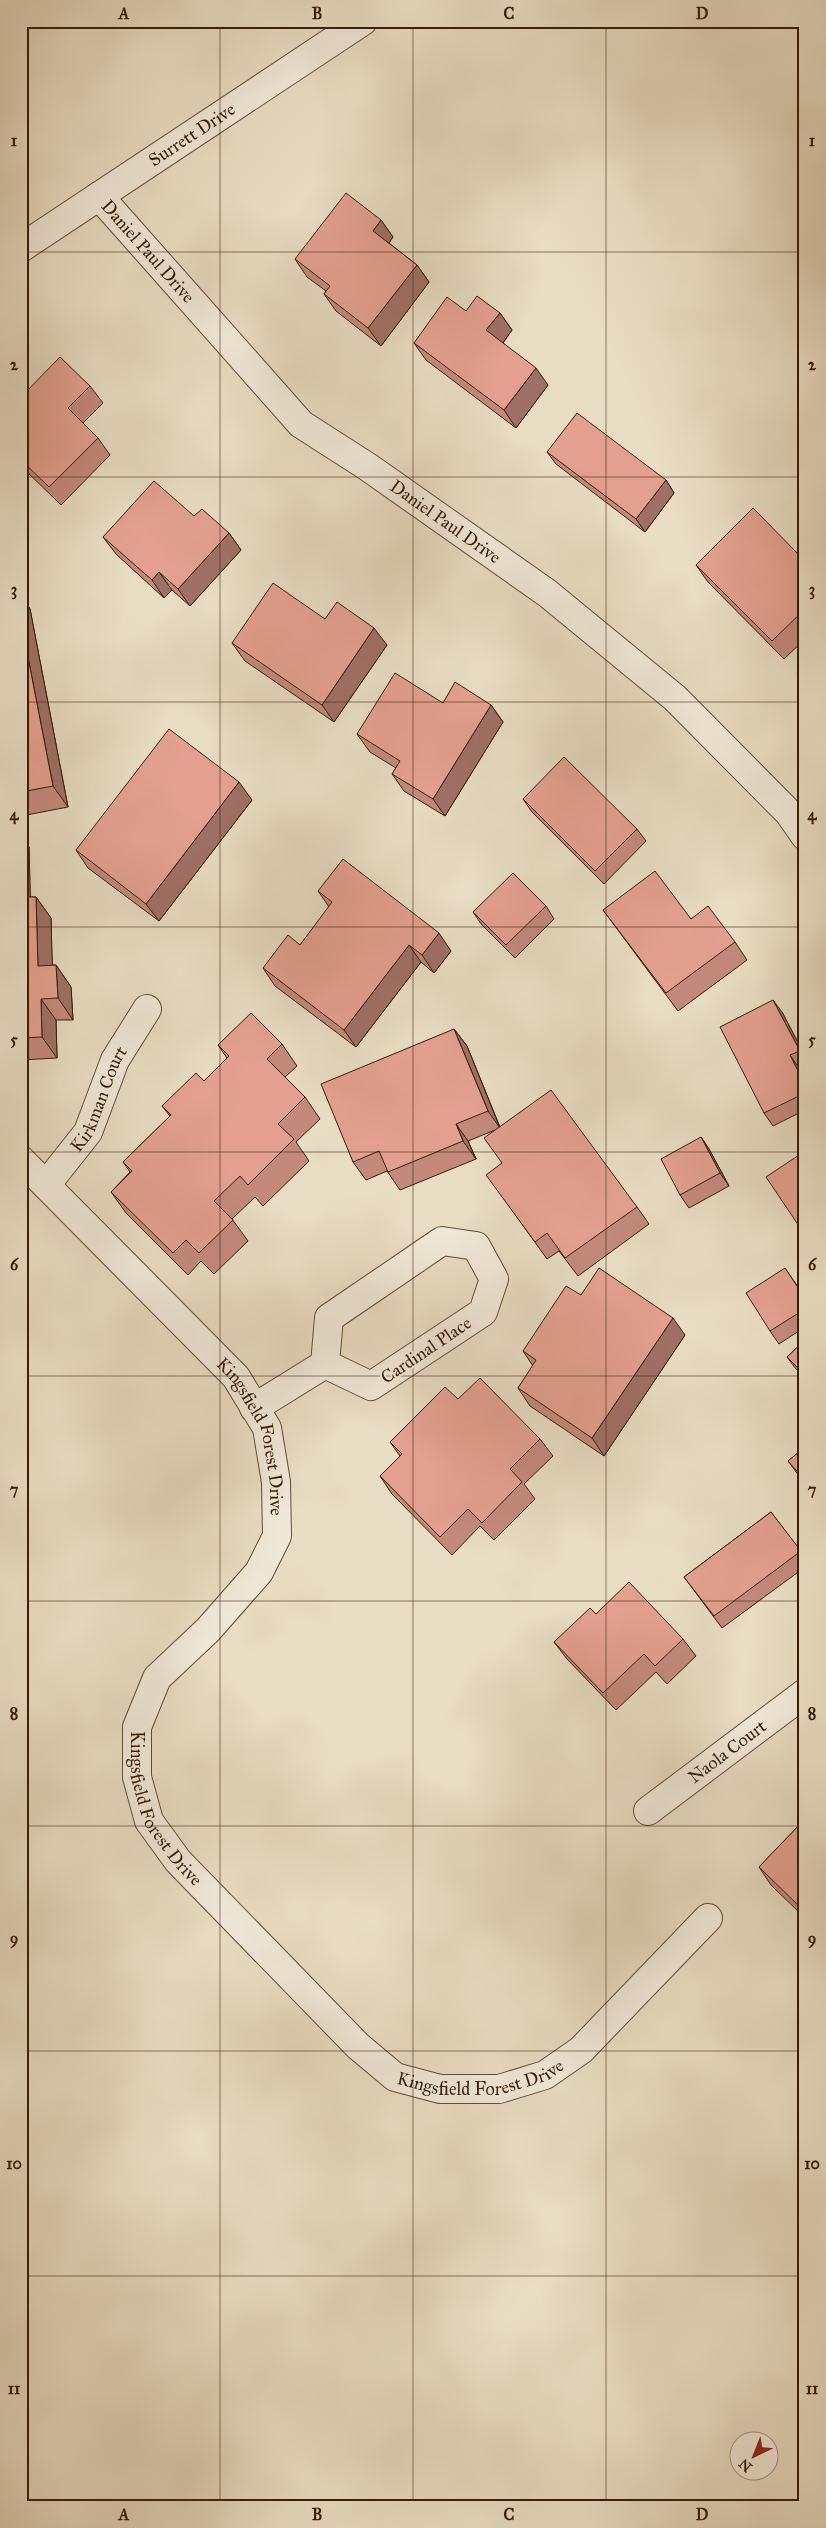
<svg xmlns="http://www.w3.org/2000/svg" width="826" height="2528" viewBox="0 0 826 2528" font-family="'IM FELL Great Primer',serif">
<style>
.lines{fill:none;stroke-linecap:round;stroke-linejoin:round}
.minor-casing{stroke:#614d34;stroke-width:30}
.tertiary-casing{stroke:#614d34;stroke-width:30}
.minor{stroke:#f0e8d7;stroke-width:28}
.tertiary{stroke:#f0e8d7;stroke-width:28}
.wall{fill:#c38a7c;stroke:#341d04}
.shaded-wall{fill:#9f7065;stroke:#341d04}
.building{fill:#e3a090;stroke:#341d04}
.grid{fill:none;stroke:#341d04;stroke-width:1;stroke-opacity:0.55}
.labels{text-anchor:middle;stroke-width:4;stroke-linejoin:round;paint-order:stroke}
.street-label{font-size:18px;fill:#341d04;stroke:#f0e8d7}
.neatline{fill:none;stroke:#341d04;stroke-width:2}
.grid-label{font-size:16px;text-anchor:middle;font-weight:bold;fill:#341d04}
</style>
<rect width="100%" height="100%" fill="#e8dcc2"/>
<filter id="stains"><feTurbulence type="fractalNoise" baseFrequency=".004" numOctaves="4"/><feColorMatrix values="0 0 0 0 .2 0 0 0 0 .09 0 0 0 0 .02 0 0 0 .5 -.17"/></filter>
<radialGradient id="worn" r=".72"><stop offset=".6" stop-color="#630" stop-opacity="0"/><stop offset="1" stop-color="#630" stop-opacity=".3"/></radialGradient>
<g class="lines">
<defs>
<g id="minor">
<path id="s1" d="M99,196L301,424L368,467L547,593L675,698L789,813L805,836"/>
<path id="s2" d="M21,1160L236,1377L267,1428L276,1482L277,1536L259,1572L208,1630L157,1678L137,1727V1777L149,1821L178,1861L358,2046L395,2077L440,2089H499L545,2075L581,2050L708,1918"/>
<path id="s3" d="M46,1185L88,1132L115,1060L147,1009"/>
<path d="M254,1408L325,1364L329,1318L442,1241L476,1246L494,1279L483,1312L371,1386L325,1364"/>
<path id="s4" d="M648,1811L805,1693"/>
</g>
<g id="tertiary">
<path id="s5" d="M21,248L363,21"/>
</g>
</defs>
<use href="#minor" class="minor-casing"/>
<use href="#tertiary" class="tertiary-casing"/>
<use href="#minor" class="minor"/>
<use href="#tertiary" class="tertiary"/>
</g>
<path class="wall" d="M381,220L393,237L389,243L417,265L429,282L381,346L336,311L324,294L326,291L307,277L295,259Z
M466,311L500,313L512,330L503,343L548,385L516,428L426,360L414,343Z
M90,386L103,403L83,423L98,438L110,455L61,505L21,466V397Z
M547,452L666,480L674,493L645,532L556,464Z
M194,516L229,533L241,550L190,606L172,590L164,598L116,554L103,537Z
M805,561V639L784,659L708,582L696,565Z
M21,596L30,609L68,807L21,816Z
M325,619L387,645L334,722L245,661L232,643Z
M805,665V684L797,673Z
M443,703L491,705L503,722L445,816L404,791L392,774L396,768L370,752L357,734Z
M523,799L637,829L646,841L604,884L532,812Z
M252,800L159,921L88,868L76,850Z
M21,836L29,847L30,897H36L51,918L52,965H56L71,987L73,1020H56L57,1058L21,1060Z
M318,891L451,951L434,973L421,962L356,1047L275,986L263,968L300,945L329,907Z
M546,906L554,919L515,958L482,925L473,912Z
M603,910L691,919L735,942L747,960L678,1011Z
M782,1012L805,1056V1065L799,1068L805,1080V1110L773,1126L764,1113Z
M454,1029L467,1046L500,1127L637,1207L649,1224L578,1276L559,1251L547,1259L499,1192L502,1163L495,1130L468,1141L476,1159L400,1190L387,1171L366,1180L353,1162Z
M282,1044L297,1066L285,1077L305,1097L320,1119L296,1142L309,1161L263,1206L255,1197L232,1219L248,1241L214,1274L201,1261L188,1275L126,1213L111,1192L130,1172L123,1162L170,1116L162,1106L204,1081L227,1058L218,1045Z
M701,1137L709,1149L729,1186L689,1208L680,1195Z
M785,1268L805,1297V1327L779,1344L770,1331Z
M581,1295L685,1335L604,1456L530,1406L518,1388L533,1366L523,1351Z
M805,1340V1378L796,1369L787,1357Z
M458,1399L540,1439L553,1456L524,1484L535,1499L494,1540L480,1526L452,1555L392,1494L380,1476L400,1456L390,1442Z
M805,1447V1484L788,1461Z
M771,1512L805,1557V1567L722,1628L684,1577Z
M596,1614L683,1639L696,1656L667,1684L656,1672L616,1710L567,1659L554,1642Z
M805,1819V1918L771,1885L759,1867Z"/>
<path class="shaded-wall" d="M381,220L393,237L385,248L373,231Z
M417,265L429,282L381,346L368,328Z
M500,313L512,330L499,348L486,330Z
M536,368L548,385L516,428L504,410Z
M666,480L674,493L645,532L636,519Z
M229,533L241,550L190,606L178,589Z
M159,572L172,590L164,598L152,580Z
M21,596L30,609L68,807L53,786L21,621Z
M374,628L387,645L334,722L322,705Z
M491,705L503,722L445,816L433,799Z
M239,782L252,800L159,921L146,904Z
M21,836L29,847L31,919L21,905Z
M36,897L51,918L53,987L38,966Z
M439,933L451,951L434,973L422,955Z
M409,945L421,962L356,1047L344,1030Z
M56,965L71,987L73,1020L58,998Z
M41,999L56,1020L57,1058L42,1037Z
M773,1000L782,1012L805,1056V1058L800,1051Z
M454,1029L467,1046L500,1128L488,1111Z
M790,1055L799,1068L805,1080V1085Z
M456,1124L468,1141L476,1159L463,1141Z
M701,1137L709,1149L729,1186L720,1173Z
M673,1318L685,1335L604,1456L592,1438Z"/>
<path class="building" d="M346,193L381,220L373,231L417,265L368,328L324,294L330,286L295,259Z
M477,296L500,313L486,330L536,368L504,410L414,343L447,297L466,311Z
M60,357L90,386L68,408L98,438L49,487L21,460V397Z
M577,413L666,480L636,519L547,452Z
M154,481L194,516L202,509L229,533L178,589L159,572L152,580L103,537Z
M753,508L805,561V575L800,580L805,584V609L772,641L696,565Z
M273,583L325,619L337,602L374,628L322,705L232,643Z
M21,621L53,786L21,792Z
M805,665V681L797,673Z
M395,673L443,703L455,682L491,705L433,799L392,774L400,761L357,734Z
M169,729L239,782L146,904L76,850Z
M564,757L637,829L595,871L523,799Z
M343,859L439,933L422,955L409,945L344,1030L263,968L288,935L300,945L332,902L318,891Z
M655,871L691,919L708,906L735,942L666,993L603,910Z
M513,873L546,906L506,945L473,912Z
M21,897H36L38,966L56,965L58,998L41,999L42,1037L21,1038Z
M773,1000L800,1051L790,1055L805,1085V1093L764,1113L720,1027Z
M251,1013L282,1044L267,1059L305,1097L278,1124L294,1139L248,1185L240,1176L214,1201L233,1220L199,1253L186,1240L173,1253L111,1192L132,1171L123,1162L171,1115L162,1106L196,1073L204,1081L229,1056L218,1045Z
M454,1029L488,1111L456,1124L463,1141L388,1172L379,1151L353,1162L321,1084Z
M551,1090L637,1207L565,1258L547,1233L535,1242L486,1175L502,1163L484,1138Z
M701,1137L720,1173L680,1195L661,1159Z
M805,1151V1235L766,1177Z
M599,1268L673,1318L592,1438L518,1388L536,1360L523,1351L566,1286L581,1295Z
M785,1268L805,1298V1309L770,1331L746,1293Z
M805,1340V1375L787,1357Z
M480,1378L540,1439L510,1469L522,1482L482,1523L468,1509L440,1537L380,1476L402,1454L390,1442L445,1387L458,1399Z
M805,1447V1480L788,1461Z
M771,1512L801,1551L714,1616L684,1577Z
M629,1582L683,1639L655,1666L644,1654L603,1693L554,1642L590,1608L596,1614Z
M805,1819V1912L759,1867Z"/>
<path class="grid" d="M220,21V2507M413,21V2507M606,21V2507M21,252H805M21,477H805M21,702H805M21,927H805M21,1152H805M21,1376H805M21,1601H805M21,1826H805M21,2051H805M21,2276H805"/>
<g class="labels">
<g class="street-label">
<text dy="6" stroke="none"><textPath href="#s5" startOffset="205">Surrett Drive</textPath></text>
<text dy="6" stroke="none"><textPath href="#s1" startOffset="74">Daniel Paul Drive</textPath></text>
<text dy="6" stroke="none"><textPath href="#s1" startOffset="479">Daniel Paul Drive</textPath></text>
<text dy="6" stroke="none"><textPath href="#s3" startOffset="102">Kirkman Court</textPath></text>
<text transform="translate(426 1350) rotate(-34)" y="6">Cardinal Place</text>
<text dy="6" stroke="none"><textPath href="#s2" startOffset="368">Kingsfield Forest Drive</textPath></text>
<text dy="6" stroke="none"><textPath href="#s4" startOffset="99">Naola Court</textPath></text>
<text dy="6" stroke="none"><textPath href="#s2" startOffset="804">Kingsfield Forest Drive</textPath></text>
<text dy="6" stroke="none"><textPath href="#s2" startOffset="1254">Kingsfield Forest Drive</textPath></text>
</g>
</g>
<rect width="826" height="2528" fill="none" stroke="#e8dcc2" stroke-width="55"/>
<g transform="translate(754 2456) rotate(223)"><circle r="24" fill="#f0e8d7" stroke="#a59783"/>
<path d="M0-4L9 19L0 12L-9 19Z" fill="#8f2418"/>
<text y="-8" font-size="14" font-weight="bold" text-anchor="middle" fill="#341d04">N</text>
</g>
<rect x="28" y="28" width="770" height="2472" class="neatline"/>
<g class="grid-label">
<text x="124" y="19">A</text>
<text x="317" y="19">B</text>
<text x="509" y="19">C</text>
<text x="702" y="19">D</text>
<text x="14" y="146">1</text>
<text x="812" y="146">1</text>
<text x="14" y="370">2</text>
<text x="812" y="370">2</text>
<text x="14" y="595">3</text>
<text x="812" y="595">3</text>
<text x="14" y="820">4</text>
<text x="812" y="820">4</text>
<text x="14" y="1045">5</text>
<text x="812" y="1045">5</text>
<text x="14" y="1270">6</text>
<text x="812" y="1270">6</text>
<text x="14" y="1495">7</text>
<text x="812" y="1495">7</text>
<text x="14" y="1719">8</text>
<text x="812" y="1719">8</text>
<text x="14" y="1944">9</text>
<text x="812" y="1944">9</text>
<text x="14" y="2169">10</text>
<text x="812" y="2169">10</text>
<text x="14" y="2394">11</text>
<text x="812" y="2394">11</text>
<text x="124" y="2520">A</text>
<text x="317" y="2520">B</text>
<text x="509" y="2520">C</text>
<text x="702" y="2520">D</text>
</g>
<rect width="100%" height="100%" filter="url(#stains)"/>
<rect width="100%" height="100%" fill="url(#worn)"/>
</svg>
